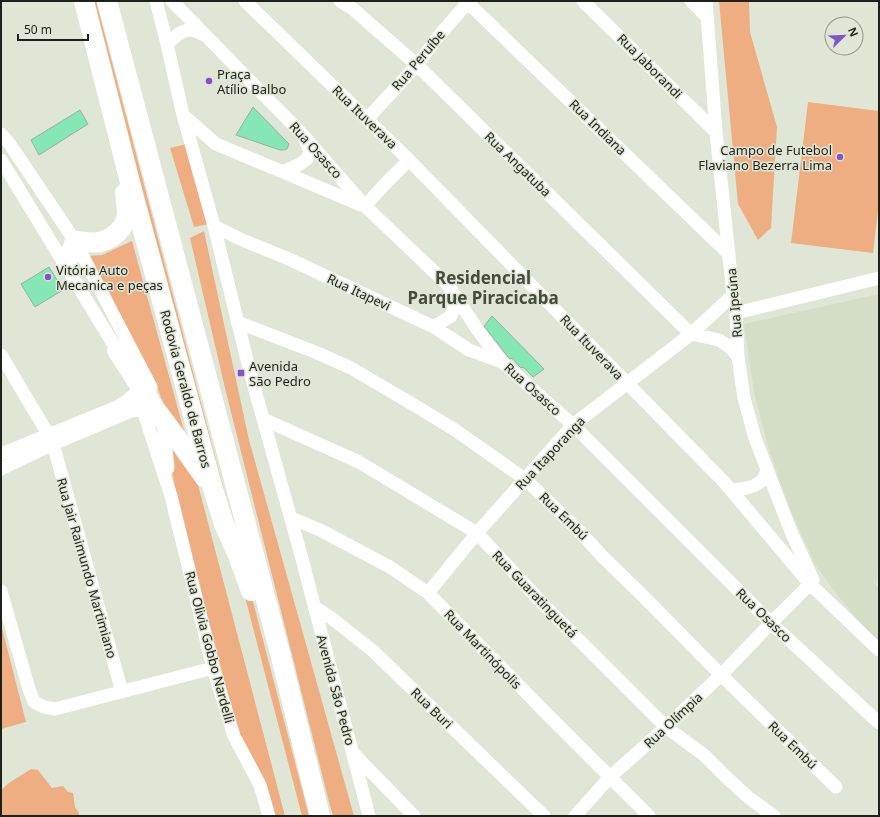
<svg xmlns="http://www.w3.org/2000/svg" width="880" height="817" viewBox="0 0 880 817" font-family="'Noto Sans',sans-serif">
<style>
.built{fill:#d4dec6}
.green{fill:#eeae82}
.building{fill:#84e7b4;stroke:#9daea4}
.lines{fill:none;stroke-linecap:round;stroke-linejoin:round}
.minor{stroke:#fff;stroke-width:13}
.highway{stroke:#fff;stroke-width:20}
.poi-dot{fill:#8353cb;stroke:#dfe6d5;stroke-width:1.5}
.labels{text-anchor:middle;stroke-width:3;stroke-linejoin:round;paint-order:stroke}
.street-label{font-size:13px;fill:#1e201a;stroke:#dfe6d5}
.poi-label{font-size:13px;fill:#1e201a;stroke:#dfe6d5;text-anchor:start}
.district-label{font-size:17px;font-weight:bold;fill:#454b3d;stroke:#dfe6d5}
</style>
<rect width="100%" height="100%" fill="#dfe6d5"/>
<path class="built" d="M879,294V563L876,586H879V640L876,641L841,600L816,566L789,507L768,446L754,392L744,324Z"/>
<path class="green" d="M90,1H96L309,816H302Z
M719,1H749L750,32L777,127L771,228L758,240L738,204Z
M808,102L879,111V202L873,253L791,243Z
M187,144L209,224L194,227L170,148Z
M204,231L249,440L354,816H333L329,802L225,388L190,238Z
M132,241L186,438L168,416L162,400L153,377L86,256L102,255Z
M174,447L196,477L285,816H274L235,723L176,492L169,457Z
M1,624L26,722L1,729Z
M31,769L38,770L52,788L63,786L68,792L73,793L75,807L79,813V816H1V790L9,783Z"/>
<path class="building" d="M253,107L289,144L287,149L283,150H280L236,135Z
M80,110L88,124L39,155L31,140Z
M49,267L63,290L35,307L21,284Z
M492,316L544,369L533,377L523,367L521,368L519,366L512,358L510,359L508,357L484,326Z"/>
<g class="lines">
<path class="minor" d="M156,1L167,44L183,115L195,158L214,226L250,372L301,555L369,816
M172,1L302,134L365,206L448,285L477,329L502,362L573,425L771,623L879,723
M245,1L409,160L627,383L724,482L810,584L879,650
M340,1L353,9L417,65L691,334L719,340L731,348L738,357
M466,1L729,254
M583,1L716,132
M691,1L707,17
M706,1L716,132L733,295L736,313L738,357L744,398L755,438L776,493L792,534L813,580
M167,44C173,39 181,30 189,30C193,30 200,33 204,35
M184,116L216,144L283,172L361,205
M367,119L417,65L437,38L469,1
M1,134L9,143L75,241L151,387
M1,160L117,350L120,357
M283,172L300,164L307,159L310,151L305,140
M365,206L383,186L409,160
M214,226L240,239L289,259L434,327L469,350L502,362
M736,313L879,278
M237,322L315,352L351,368L419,408L455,430L525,479L579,531L603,557L645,598L721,675L836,787
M434,327L451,316L454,308L450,293
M1,355L48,434L53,444L122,692
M136,392L143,410L171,496L213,668L234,736L260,785L269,816
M263,419L359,462L477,533L543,604L666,727L704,755L725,776L749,798L774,816
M163,422L168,468
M1,454L117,407L128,400L136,393
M1,469L53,444L131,411L143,410
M732,490C742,489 756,488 763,479C765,477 766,473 767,470
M291,518L320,530L390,567L428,593L547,714L649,816
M1,591L29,689L34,702L44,707L55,709L213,668
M428,593L477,533L573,425L691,334L733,295
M315,607L334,620L373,651L544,816
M354,754L414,816
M575,816L610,777L666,727L721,675L771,623L810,584"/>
<path class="highway" d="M84,1L132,190L213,489L224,524L239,558L251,591
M107,1L280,653L320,816
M66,266L75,241C83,242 93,243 100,242C113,239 125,228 127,215C127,208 126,200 125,193
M117,350L153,406L171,430L205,478"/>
</g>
<g class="poi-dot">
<circle cx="209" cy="81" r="4"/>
<circle cx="840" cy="157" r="4"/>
<circle cx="48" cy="277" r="4"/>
<rect x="237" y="369" width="8" height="8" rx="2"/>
</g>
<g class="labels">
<g class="street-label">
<text transform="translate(418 60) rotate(-50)" y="5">Rua Peruíbe</text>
<text transform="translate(650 66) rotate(45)" y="5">Rua Jaborandi</text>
<text transform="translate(365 117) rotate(44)" y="5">Rua Ituverava</text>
<text transform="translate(598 127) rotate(44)" y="5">Rua Indiana</text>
<text transform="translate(316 150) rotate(48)" y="5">Rua Osasco</text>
<text transform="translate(518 164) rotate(44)" y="5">Rua Angatuba</text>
<text transform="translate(359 292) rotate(25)" y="5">Rua Itapevi</text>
<text transform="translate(734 303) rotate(-95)" y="5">Rua Ipeúna</text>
<text transform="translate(592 347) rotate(46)" y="5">Rua Ituverava</text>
<text transform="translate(186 389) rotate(75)" y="5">Rodovia Geraldo de Barros</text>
<text transform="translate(533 389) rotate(42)" y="5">Rua Osasco</text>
<text transform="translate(550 453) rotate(-47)" y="5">Rua Itaporanga</text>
<text transform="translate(564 516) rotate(44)" y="5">Rua Embú</text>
<text transform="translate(87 568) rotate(74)" y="5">Rua Jair Raimundo Martimiano</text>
<text transform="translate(535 594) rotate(46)" y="5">Rua Guaratinguetá</text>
<text transform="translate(764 615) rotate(44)" y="5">Rua Osasco</text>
<text transform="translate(210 647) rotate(75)" y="5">Rua Olivia Gobbo Nardelli</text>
<text transform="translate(483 649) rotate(46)" y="5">Rua Martinópolis</text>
<text transform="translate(336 690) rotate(75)" y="5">Avenida São Pedro</text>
<text transform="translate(432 708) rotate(44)" y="5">Rua Buri</text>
<text transform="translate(673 720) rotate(-43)" y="5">Rua Olímpia</text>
<text transform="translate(793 745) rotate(44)" y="5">Rua Embú</text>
</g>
<g class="poi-label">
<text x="217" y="79">Praça<tspan x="217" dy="15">Atílio Balbo</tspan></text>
<text x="832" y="155" text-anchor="end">Campo de Futebol<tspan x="832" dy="15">Flaviano Bezerra Lima</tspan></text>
<text x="56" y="275">Vitória Auto<tspan x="56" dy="15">Mecanica e peças</tspan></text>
<text x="249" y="371">Avenida<tspan x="249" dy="15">São Pedro</tspan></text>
</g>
<g class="district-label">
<text x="483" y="284">Residencial<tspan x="483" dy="20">Parque Piracicaba</tspan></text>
</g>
</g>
<rect width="880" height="817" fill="none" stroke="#1e201a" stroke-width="4"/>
<g transform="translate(844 36) rotate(67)"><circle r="19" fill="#dfe6d5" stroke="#92978a"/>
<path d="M0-3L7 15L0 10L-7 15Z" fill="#8353cb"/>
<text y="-6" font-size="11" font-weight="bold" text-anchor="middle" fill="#1e201a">N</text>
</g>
<path d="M18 34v6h70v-6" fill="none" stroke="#1e201a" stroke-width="2"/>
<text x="24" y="34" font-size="12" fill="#1e201a" stroke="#dfe6d5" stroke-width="3" paint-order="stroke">50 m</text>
</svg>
